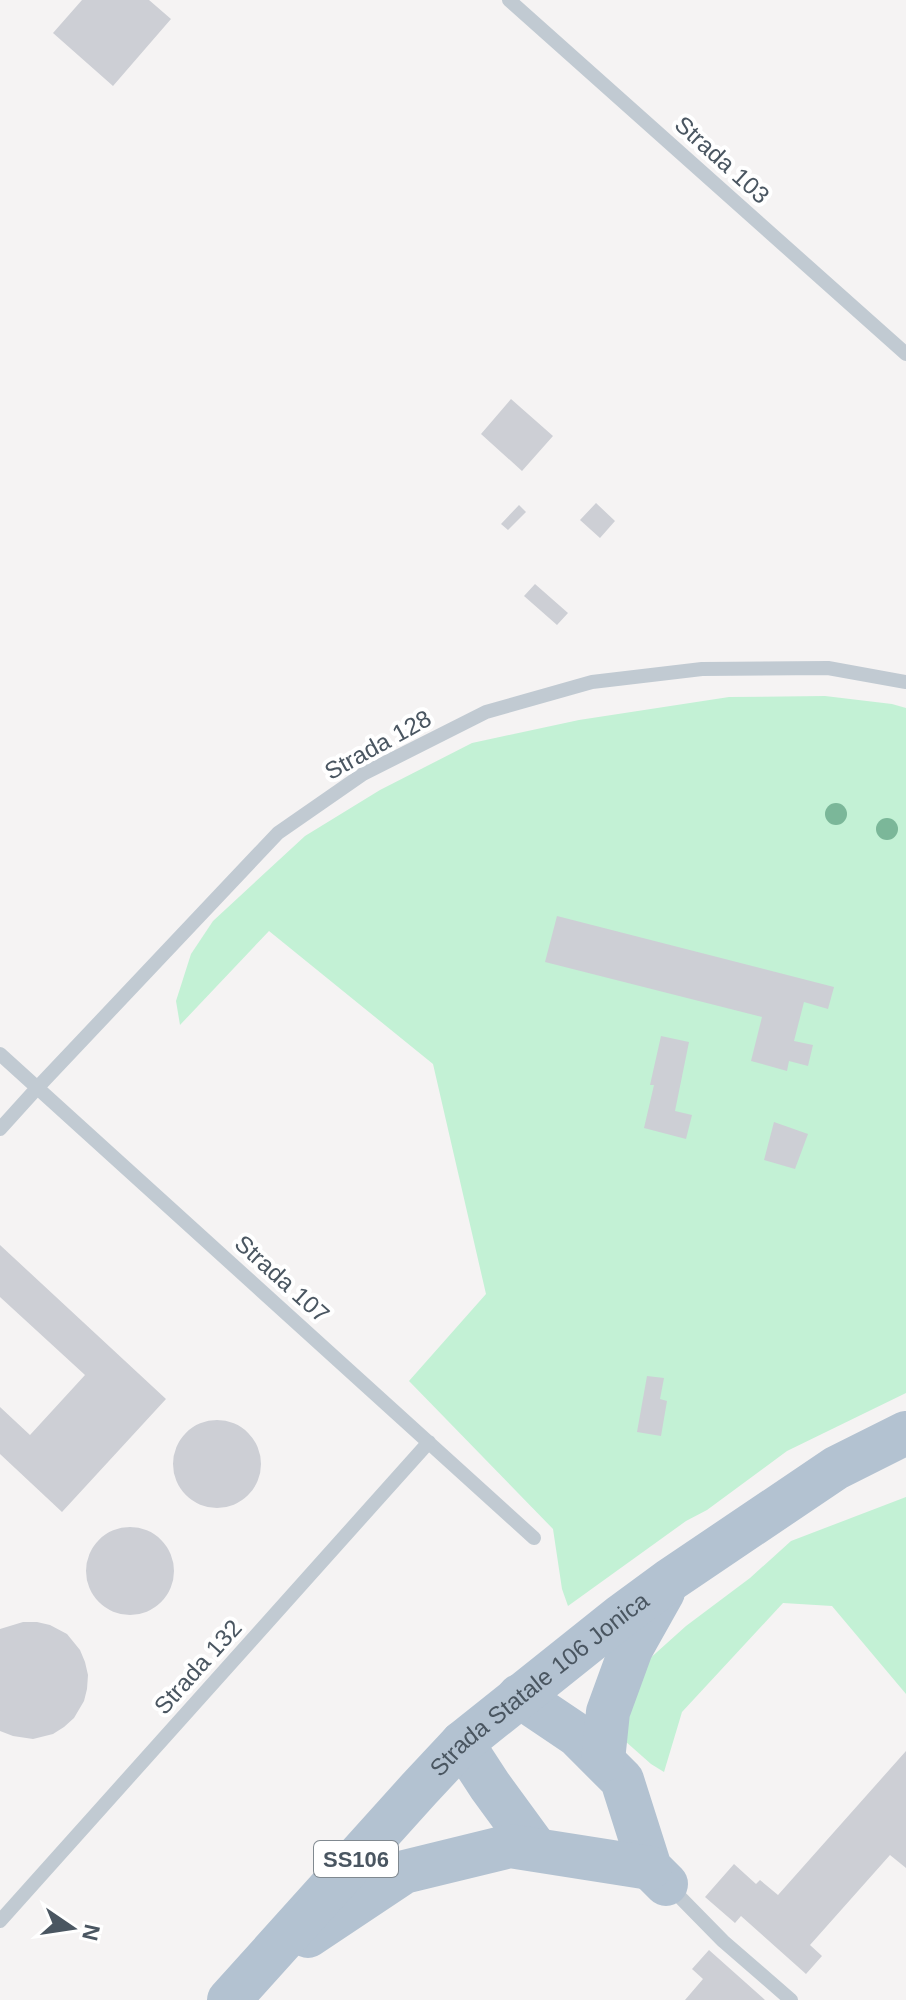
<svg xmlns="http://www.w3.org/2000/svg" width="906" height="2000" viewBox="0 0 906 2000" font-family="Helvetica,sans-serif">
<style>
.green{fill:#c3f1d5}
.building{fill:#cdcfd5}
.lines{fill:none;stroke-linecap:round;stroke-linejoin:round}
.service{stroke:#c1cad2;stroke-width:14}
.primary{stroke:#b3c2d1;stroke-width:44}
.tree{fill:#7bb799}
.labels{text-anchor:middle;stroke-width:8;stroke-linejoin:round;paint-order:stroke}
.shield{fill:#fff;stroke:#808990;stroke-width:2}
.shield-label{font-size:22px;font-weight:bold;fill:#4a5661}
.street-label{font-size:24px;fill:#4a5661;stroke:#fff}
</style>
<rect width="100%" height="100%" fill="#f5f3f3"/>
<path class="green" d="M825,696L892,704L906,708V1393L787,1451L707,1510L686,1521L568,1606L562,1589L553,1529L409,1381L486,1294L433,1064L269,931L180,1025L176,1001L191,954L213,921L305,836L380,790L472,743L579,720L729,697Z
M906,1497V1694L832,1606L783,1603L682,1712L664,1772L651,1764L625,1741L630,1690L647,1661L686,1626L750,1578L791,1541Z"/>
<path class="building" d="M82,0H149L171,19L113,86L53,33Z
M511,399L553,436L522,471L481,434Z
M596,503L615,521L600,538L580,520Z
M519,505L526,512L508,530L501,524Z
M535,584L568,613L557,625L524,596Z
M557,916L834,987L828,1009L804,1002L794,1041L813,1045L808,1066L789,1061L787,1071L751,1061L762,1017L545,962Z
M661,1036L689,1042L675,1111L692,1115L686,1139L644,1128L654,1085H650Z
M774,1122L808,1134L795,1169L764,1160Z
M0,1245L166,1399L62,1512L0,1454V1407L30,1435L85,1375L0,1297Z
M647,1376L664,1378L660,1399L667,1401L661,1436L637,1432Z
M173 1464a44 44 0 1 1 88 0a44 44 0 1 1-88 0Z
M86 1571a44 44 0 1 1 88 0a44 44 0 1 1-88 0Z
M23,1622H37L50,1625L67,1634L80,1650L85,1662L88,1675L87,1689L84,1701L74,1718L64,1727L53,1734L33,1739L13,1736L0,1731V1629Z
M906,1751V1868L890,1855L810,1945L822,1956L806,1974L741,1916L735,1923L705,1897L734,1864L756,1884L760,1880L778,1895Z
M709,1950L765,2000H685L703,1979L692,1969Z"/>
<g class="lines">
<path class="service" d="M509,0L906,354
M0,1054L534,1538
M0,1129L38,1087L278,833L363,774L486,712L592,682L702,669L828,668L906,682
M670,1887L723,1941L791,2000
M0,1921L429,1442"/>
<g class="primary">
<path d="M519,1696L577,1735L622,1780L650,1868L666,1884"/>
<path d="M462,1743L490,1786L536,1849"/>
<path d="M603,1760L608,1712L631,1649L663,1592"/>
<path d="M308,1936L404,1872L510,1846L650,1868"/>
<path id="s1" d="M229,2000L419,1789L462,1743L621,1616L670,1580L836,1468L906,1433"/>
</g>
</g>
<g class="tree">
<circle cx="836" cy="814" r="11"/>
<circle cx="887" cy="829" r="11"/>
</g>
<g class="labels">
<rect class="shield" x="314" y="1841" width="84" height="36" rx="6"/>
<g class="shield-label">
<text x="356" y="1867">SS106</text>
</g>
<g class="street-label">
<text transform="translate(722 160) rotate(42)" y="8">Strada 103</text>
<text transform="translate(378 745) rotate(-29)" y="8">Strada 128</text>
<text transform="translate(282 1279) rotate(42)" y="8">Strada 107</text>
<text transform="translate(198 1667) rotate(-48)" y="8">Strada 132</text>
<text dy="8" stroke="none"><textPath href="#s1" startOffset="444">Strada Statale 106 Jonica</textPath></text>
</g>
</g>
<g transform="translate(72 1928) rotate(103)" stroke="#ffffff" stroke-width="6" paint-order="stroke">
<path d="M0-6L14 30L0 20L-14 30Z" fill="#4a5661"/>
<text y="-12" font-size="22" font-weight="bold" text-anchor="middle" fill="#4a5661">N</text>
</g>
</svg>
